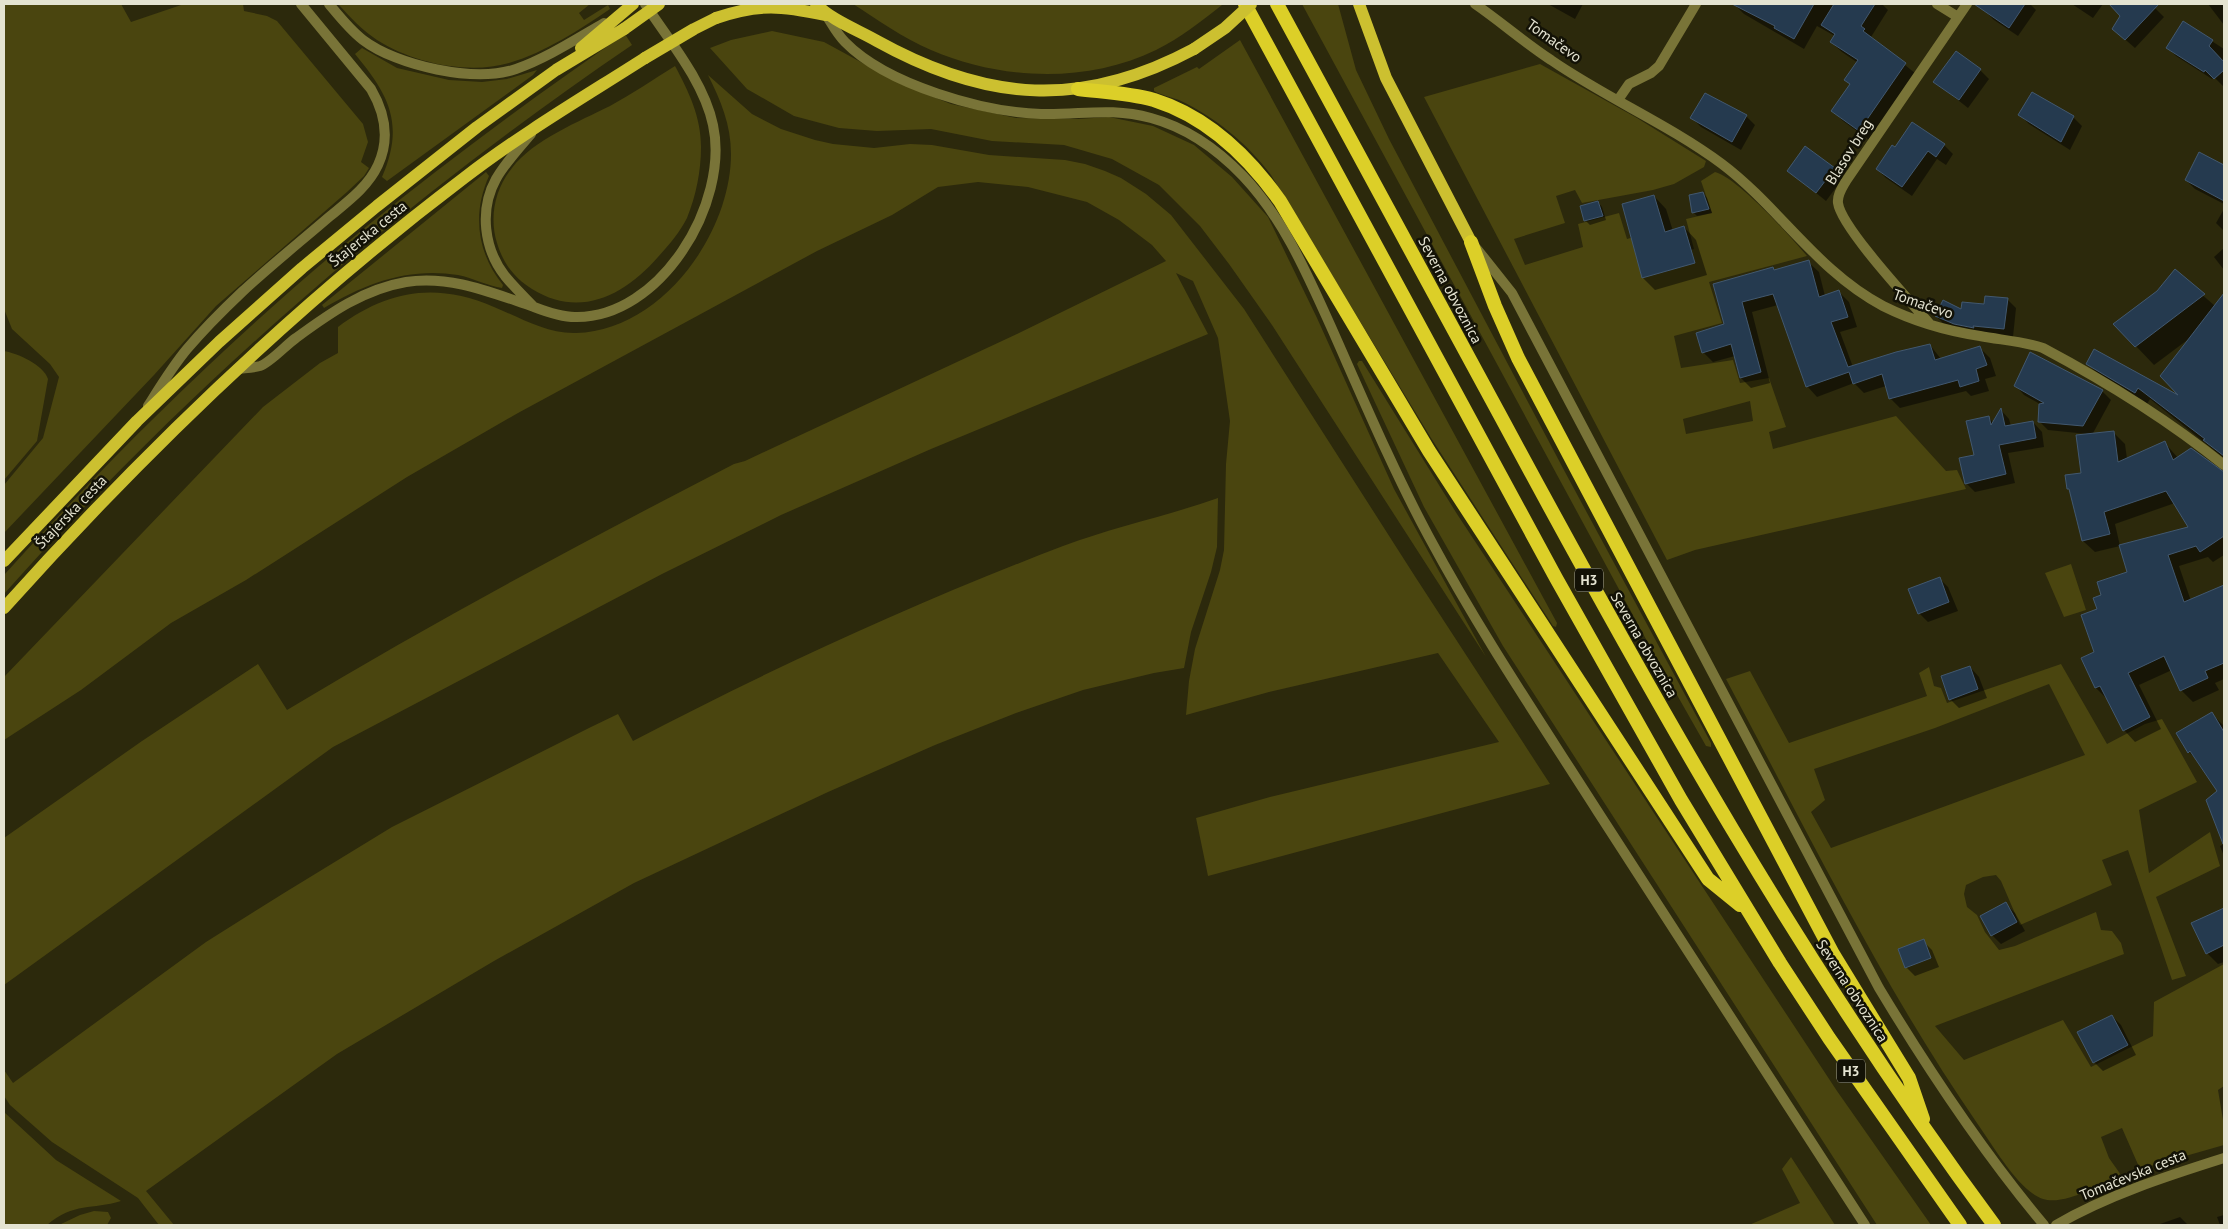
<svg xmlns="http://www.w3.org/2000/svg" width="2228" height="1229" viewBox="0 0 2228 1229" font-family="'PT Sans',sans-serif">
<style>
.green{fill:#4a450f;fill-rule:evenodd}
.shadow{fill:#0007}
.building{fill:#253a4f;stroke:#42586f}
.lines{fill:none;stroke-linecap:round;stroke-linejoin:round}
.minor{stroke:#797438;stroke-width:10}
.tertiary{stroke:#797438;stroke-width:10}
.primary{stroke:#ccc030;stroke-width:12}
.trunk{stroke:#dccf28;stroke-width:14}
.primary-bridge{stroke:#ccc030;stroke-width:12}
.labels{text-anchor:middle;stroke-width:5;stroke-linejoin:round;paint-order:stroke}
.shield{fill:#131206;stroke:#a5a494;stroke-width:1}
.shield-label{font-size:14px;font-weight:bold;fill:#e4e3d1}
.street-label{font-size:15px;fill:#e4e3d1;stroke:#131206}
</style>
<rect width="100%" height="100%" fill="#2c290c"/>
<path class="green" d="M4,4H121L131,22L184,4H243L244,11L267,16L277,21L363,124L368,142L361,162L369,168L364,176L347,192L216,306L154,375L4,533V485L43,438L59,377L50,364L12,329L4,309Z
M338,4H590L579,13L584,20L608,5L610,9C579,30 546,52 509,63C468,75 413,63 377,40C362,30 350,17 338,4Z
M853,4H1221L1222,5C1202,21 1180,38 1156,50C1086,84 1001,80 931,50C903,38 878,20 853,4Z
M1302,4H1338L1356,70L1389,139L1565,472L1711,743V747L1706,746L1660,665Z
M772,31L824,42L901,84L951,104L1016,118L1078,119L1109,117L1153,126L1194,145L1232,177L1268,217L1317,318L1394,489L1486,657L1272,325L1229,264L1200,226L1159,185L1112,159L1064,145L992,141L931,129L877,131L839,128L794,116L747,89L710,48L731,40Z
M625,34L632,45C401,202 190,385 4,594V575C115,452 234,335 362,230C447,161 535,96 625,34Z
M1240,40L1557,623L1556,627L1553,626L1431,438L1271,175C1247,143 1215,117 1179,100C1171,97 1161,95 1154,91V88L1197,67L1199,69Z
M362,48L397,68L449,80L482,82L507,79L537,70L533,75L387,181L382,177C405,124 389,95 355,54Z
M1540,64L1637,118L1706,161L1704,167L1674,184L1653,190L1582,203L1575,190L1556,196L1565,223L1514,239L1525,265L1583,247L1578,224L1619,213L1627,239L1652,232L1660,258L1694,249L1686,219L1712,213L1701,181L1715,172C1738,178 1790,236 1807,256L1709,282L1722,323L1674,336L1681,368L1733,360L1740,383L1769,378L1786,427L1769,432L1773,449L1896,416L1946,471L1957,470L1966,489L1695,550L1667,560L1424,97ZM1750,401L1753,421L1686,434L1683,419Z
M675,66C689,92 701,117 701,147C701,171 696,196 687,218C680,232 669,245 658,257C625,295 580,319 532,289C514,278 503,263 497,243C489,217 495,189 512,168C533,140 580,121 610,106C632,94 654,79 675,66Z
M708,75L752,114L781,129L815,140L833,144L874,148L910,144L932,145L989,155L1065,160L1085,164L1105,171L1121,178L1146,194L1171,215L1244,309L1416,578L1550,784L1208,876L1196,818L1270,797L1499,742L1438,653L1269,692L1186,715L1189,681L1195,649L1220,570L1224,550L1226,464L1230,421L1218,338L1193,281L1176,273L1208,334L931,449L781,515L662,574L333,747L4,985V838L142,741L258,664L287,710C433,622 583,542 734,464L745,461L1019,333L1166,261L1152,245L1119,220L1087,202L1028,187L978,182L938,187L892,215L817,251L518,413L407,477L246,580L171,623L81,690L4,740V677L263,407L320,363L338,353V327C388,290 436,282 494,307C521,318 547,334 576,333C661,331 731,234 731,154C731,125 721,101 708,75Z
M486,172L489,176C472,214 477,253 503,285L502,288C488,286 473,278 458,275C409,267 366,283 324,308L322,305Z
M4,351C17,353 44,365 48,379L37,441L4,480Z
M1359,361H1362L1457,514L1837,1091L1931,1225H1877L1503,646L1424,507L1357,364Z
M1218,498L1217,547L1211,572L1191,632L1184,668L1154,673L1083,690L1016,713L935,745L828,792L634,883L494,961L337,1054L146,1191L174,1225H159L138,1198L52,1142L10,1105L4,1096V1070L13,1083L206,942L284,893L392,827L591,727L618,714L633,741C772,668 917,602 1063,546C1114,527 1167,516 1218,498Z
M2071,564L2086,610L2064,617L2045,573Z
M2061,664L2107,744L2145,724L2162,719L2197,782L2139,810L2149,873L2210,832L2220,866L2156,897L2186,976L2172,980L2128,850L2102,860L2112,885L2020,925L2001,881L1996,875L1983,877L1966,885L1964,894L1967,907L1977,915L1985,932L1999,950L2015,946L2096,912L2101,930L2112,931L2121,943L2124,954L1935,1026L1964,1060L2063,1020L2091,1067L2153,1036L2154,1002L2224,964V1086L2218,1090L2224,1126V1145L2140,1169L2122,1128L2101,1137L2109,1158L2121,1175C2102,1184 2064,1206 2043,1199C2019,1191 1994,1147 1979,1126C1881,984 1807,831 1726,679L1750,671L1789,743L1927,696L1919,673L1929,667L1934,686L1941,688L1947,703ZM2049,684L2085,755L1831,848L1811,812L1825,800L1814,769L1935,728Z
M4,1112L56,1160L121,1201C92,1210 74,1202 47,1225H4Z
M1791,1157L1835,1225H1749L1800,1203L1782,1169Z
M94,1211L108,1212L111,1218L107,1225H59L80,1215Z"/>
<path class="shadow" d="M1548,4H1583L1575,19Z
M1734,4H1882L1888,10L1871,37L1916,74L1869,140L1843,121L1833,111L1851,85L1858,63L1842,52L1831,42L1835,36L1817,26L1804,49L1744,14Z
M1989,4H2030L2036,10L2018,36L1994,20L1985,11Z
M2072,4H2103L2093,18Z
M2114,4H2151L2164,17L2135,48L2113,29L2121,16L2112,6Z
M2208,4H2224V25Z
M2184,23L2224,49L2223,86L2214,77L2212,79L2176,56L2168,48Z
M1980,70L1989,79L1968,108L1935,82Z
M2020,115L2073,117L2082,126L2070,150L2029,124Z
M1746,116L1755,125L1741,150L1701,127L1692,118Z
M1944,145L1953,154L1946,165L1937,159L1912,196L1886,178L1877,169L1896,149Z
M2200,154L2224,167V204L2195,189L2186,180Z
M1834,169L1843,178L1826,201L1789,171Z
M1703,193L1707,198L1712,213L1697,216L1693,212Z
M1654,196L1666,209L1673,231L1684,227L1696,240L1707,275L1655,290L1643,278L1624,205Z
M1598,202L1602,207L1606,220L1590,225L1585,220Z
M2224,209V231L2216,223Z
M2224,248V270L2214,257Z
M1808,262L1819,272L1825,296L1839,292L1849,302L1857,327L1840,332L1853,367L1930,345L1941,359L1980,348L1990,358L1996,376L1985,379L1989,391L1971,396L1966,391L1900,408L1890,398L1886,386L1864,393L1854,383L1817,397L1807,386L1778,305L1752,312L1770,383L1751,388L1741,378L1735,356L1713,362L1703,352L1726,325L1714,285L1773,268L1776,271Z
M2175,271L2215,306L2224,295V458L2150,399L2147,404L2099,375L2087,363L2183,399L2190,338L2154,365L2115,324L2158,292Z
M2007,299L2016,308L2013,337L1981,334L1945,325L1936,316Z
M2015,385L2102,391L2111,400L2092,435L2114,433L2125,444L2127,459L2165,443L2178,458L2224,472V555L2213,562L2208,557L2179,566L2191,601L2224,587V679L2215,683L2219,690L2193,702L2181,690L2172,670L2139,685L2161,729L2135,742L2124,730L2107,699L2096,688L2098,610L2103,595L2129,573L2190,528L2175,503L2115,524L2120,546L2095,552L2083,541L2071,491L2068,489L2082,474L2087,434L2048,430L2039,421L2040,404L2024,395Z
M2001,410L2009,419L2011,426L2033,422L2042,432L2044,447L2008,453L2015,483L1975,492L1966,483L1988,417L1994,423Z
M1939,578L1948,587L1958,611L1928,622L1919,613Z
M1970,667L1979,677L1987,698L1959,708L1950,699Z
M2212,714L2224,726V843L2207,800L2218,791L2199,762L2189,752Z
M2224,844V856L2220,846Z
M2006,904L2015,913L2025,931L2001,944L1992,935Z
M2224,909V962L2218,964L2207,953L2193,923Z
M1923,941L1932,950L1939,967L1915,976L1906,967Z
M2112,1016L2121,1025L2136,1055L2103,1071L2094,1062Z
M2224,1215V1225H2220L2217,1217Z
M2180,1217L2188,1225H2161L2160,1224Z"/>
<path class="building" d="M1732,4H1814L1794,39L1774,28L1775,26Z
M1834,4H1875L1861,26L1865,29L1863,31L1906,63L1859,131L1831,111L1850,84L1844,80L1858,60L1830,42L1835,34L1821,25Z
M1974,4H2025L2009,28Z
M2109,4H2159L2125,40L2112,29L2120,16Z
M2183,21L2213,40L2209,46L2224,62V70L2214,79L2205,70L2204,72L2166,48Z
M1956,51L1981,69L1959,100L1933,82Z
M2032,92L2074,116L2061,142L2018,115Z
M1705,93L1747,115L1732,142L1690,118Z
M1912,122L1945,144L1936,157L1928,151L1902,187L1876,169L1892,145L1895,147Z
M1805,146L1835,168L1816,193L1787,171Z
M2199,152L2224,165V201L2185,180Z
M1703,192L1709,209L1692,213L1689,195Z
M1654,195L1665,232L1684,226L1695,263L1642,278L1622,204Z
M1598,201L1603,216L1584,221L1580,206Z
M1809,260L1819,297L1839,290L1848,317L1831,322L1848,367L1896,352L1930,344L1935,360L1980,346L1987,365L1976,369L1979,381L1960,387L1958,380L1889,399L1882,374L1853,384L1849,372L1806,387L1773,294L1742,302L1761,372L1740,378L1731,344L1702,353L1696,333L1724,324L1713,284L1773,267L1774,270Z
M2175,269L2205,294L2135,347L2113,324L2157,291Z
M2224,293V456L2203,440L2205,439L2138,388L2135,393L2086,364L2094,349L2178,395L2160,376Z
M1985,296L2008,298L2004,329L1973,326L1974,328L1954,324L1935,316L1943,300L1961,309L1962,302L1984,304Z
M2030,352L2103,390L2083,426L2038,422L2039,404L2044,403L2014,386Z
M2001,408L2005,426L2033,421L2036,438L1999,445L2006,474L1965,484L1959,458L1974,455L1966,421L1989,416L1991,425Z
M2114,431L2118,462L2165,441L2173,460L2191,448L2224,472V536L2200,552L2196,546L2168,555L2184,602L2224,585V663L2205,671L2208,678L2180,691L2164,656L2128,673L2150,717L2123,731L2100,686L2095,688L2081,658L2094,652L2081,615L2097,609L2093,598L2101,595L2097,582L2127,572L2119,545L2188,527L2166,491L2104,512L2110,534L2082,541L2069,489H2067L2065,475L2081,473L2076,435Z
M1940,577L1949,602L1918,614L1908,589Z
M1970,666L1978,689L1949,700L1941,676Z
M2212,712L2224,732L2223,844L2206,800L2217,791L2190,751L2188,753L2176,733Z
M2006,902L2017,922L1991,936L1980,916Z
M2224,908V945L2206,954L2191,923Z
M1924,939L1931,958L1905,968L1898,949Z
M2112,1015L2128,1045L2093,1063L2077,1032Z"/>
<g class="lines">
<path class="minor" d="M329,4C339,16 350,30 363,40C397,66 475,83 516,69C547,58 576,39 604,23
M1475,4C1501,22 1525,43 1551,60C1606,98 1668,124 1722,164C1779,207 1818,272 1883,306C1913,321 1947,331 1980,336C2001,340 2022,341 2043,348C2107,382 2168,420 2224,465
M1937,4L1958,17
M1618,100L1629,84L1651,73L1659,66L1696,4
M531,134C519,148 505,163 496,179C479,210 484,249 505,276C514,287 524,297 534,307
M1929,323C1910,301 1841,227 1838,203C1837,195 1842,188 1846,181L1967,4
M237,369C244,368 252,368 260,366C270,363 287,344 296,338C330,313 364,289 406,282C451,275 492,293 534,307C547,312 561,317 575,317C660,319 730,203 713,125C704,82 669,40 645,4
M148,406C160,387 172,367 187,349C204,329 223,310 242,292C270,266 300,242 329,217C347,202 368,187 378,165C390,139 385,113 371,89L301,4"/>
<path class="tertiary" d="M826,15C832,24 837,34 845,42C887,85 983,112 1041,114C1082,115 1110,107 1151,118C1188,128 1217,149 1243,176C1284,219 1308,276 1332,329C1363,399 1393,470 1429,537C1480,632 1540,721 1598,812C1687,950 1776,1088 1865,1225
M1477,249L1512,293L1879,988C1929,1071 1982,1151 2044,1225
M2056,1225C2108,1195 2167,1176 2224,1158"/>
<path class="primary" d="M816,4C831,20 858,30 877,41C987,102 1082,109 1194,49
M1359,4L1386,78L1471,242
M716,18C760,3 782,6 826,15
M581,48L633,4
M4,561L137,421L219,342L302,268L377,206L477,127L556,70L624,29
M4,608C144,452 296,305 464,178C521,134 584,97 645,58"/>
<path class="trunk" d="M1245,4L1556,578L1681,800L1780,963L1829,1038L1960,1225
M1277,4C1352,142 1426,279 1501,417C1651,696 1805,970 1994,1225
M1078,89C1103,92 1129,93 1154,100C1208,117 1248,156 1280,201L1429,451L1708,879L1740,905
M1471,242L1495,306L1518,358L1833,954L1909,1078L1923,1119"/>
<path class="primary-bridge" d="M624,29L659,4
M1194,49L1225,28L1251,4
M645,58L694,29L716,18"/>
</g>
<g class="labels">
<g class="shield">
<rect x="1575" y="568.5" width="28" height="23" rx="4"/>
<rect x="1837" y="1059.5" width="28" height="23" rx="4"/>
</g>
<g class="shield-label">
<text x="1589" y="585">H3</text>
<text x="1851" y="1076">H3</text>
</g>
<g class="street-label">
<text transform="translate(1554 41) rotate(35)" y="5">Tomačevo</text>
<text transform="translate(1849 152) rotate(-58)" y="5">Blasov breg</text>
<text transform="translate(368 234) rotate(-39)" y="5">Štajerska cesta</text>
<text transform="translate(1450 290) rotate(62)" y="5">Severna obvoznica</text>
<text transform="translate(1923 304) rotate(19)" y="5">Tomačevo</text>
<text transform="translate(71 512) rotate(-46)" y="5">Štajerska cesta</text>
<text transform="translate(1644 645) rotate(60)" y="5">Severna obvoznica</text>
<text transform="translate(1852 991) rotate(57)" y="5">Severna obvoznica</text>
<text transform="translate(2133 1175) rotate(-22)" y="5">Tomačevska cesta</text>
</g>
</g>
<rect width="2228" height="1229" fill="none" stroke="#e4e3d1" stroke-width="10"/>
</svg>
